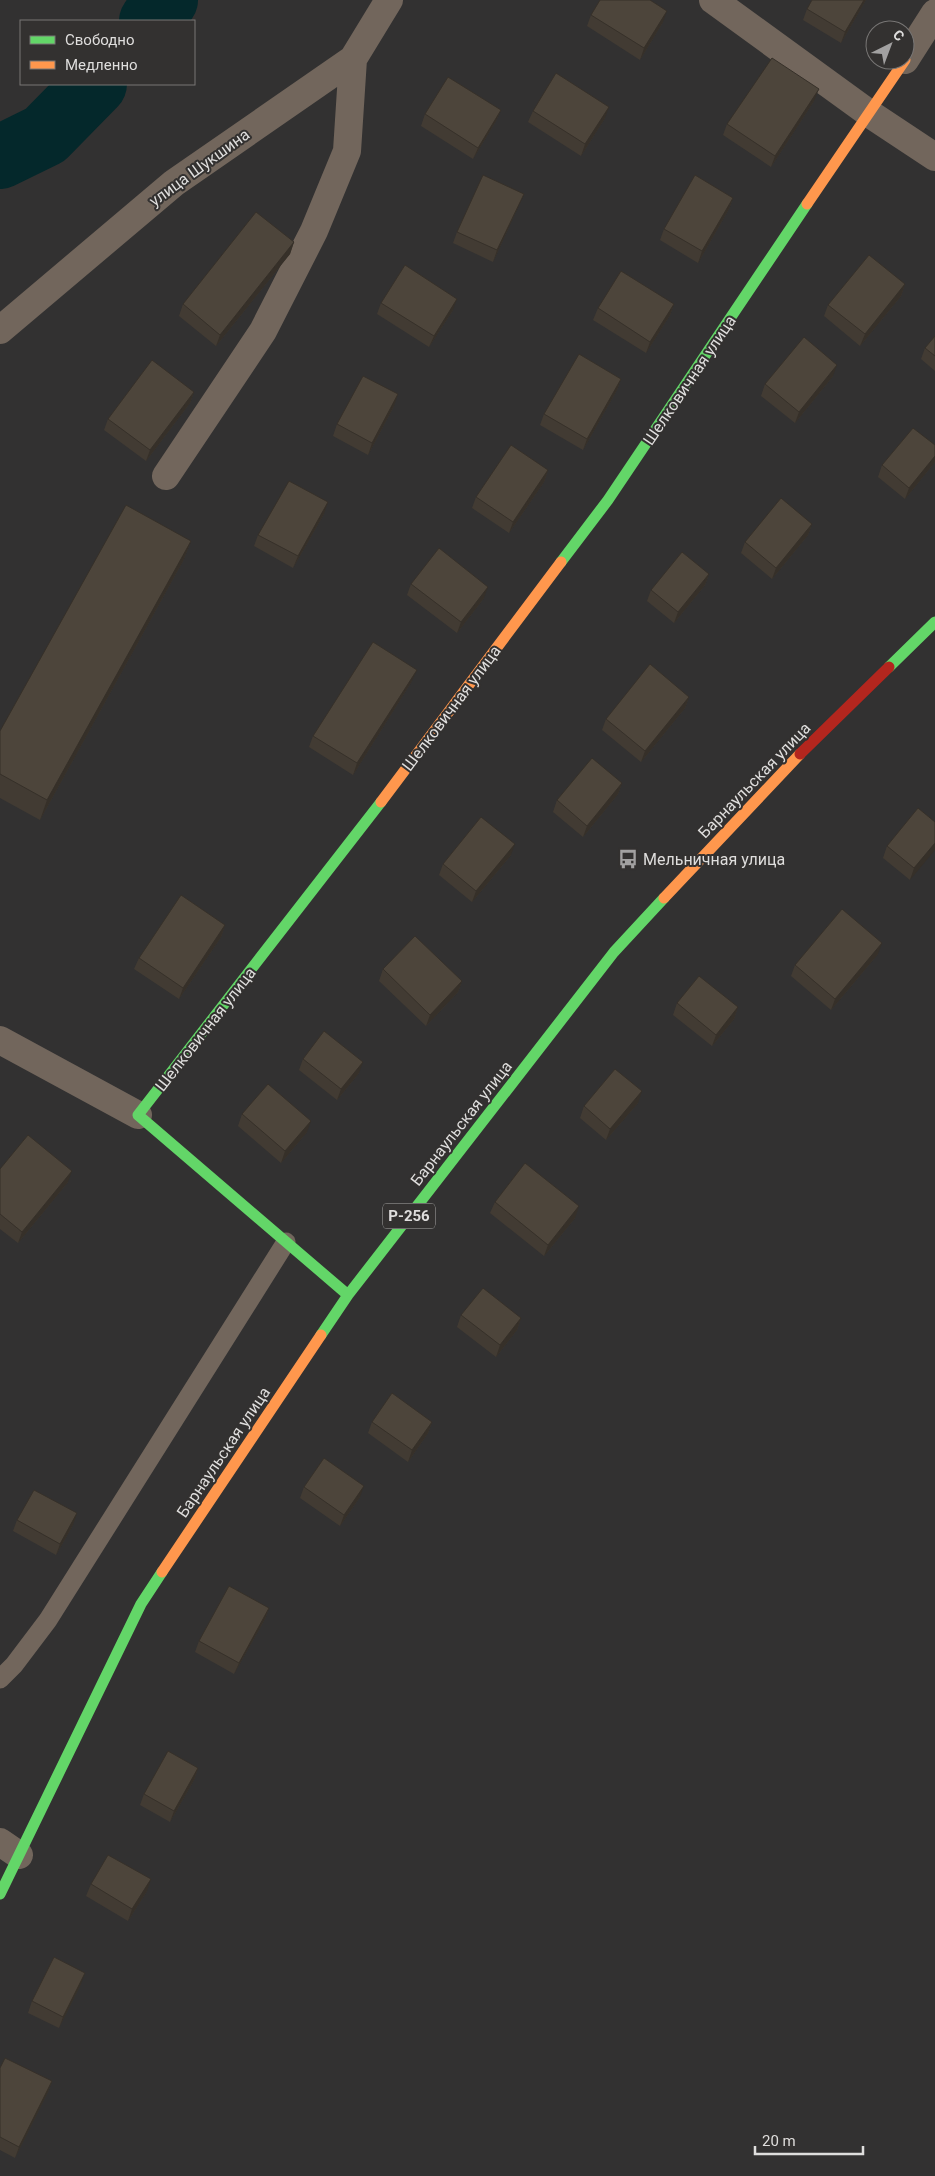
<svg xmlns="http://www.w3.org/2000/svg" width="935" height="2176" viewBox="0 0 935 2176" font-family="Roboto,sans-serif">
<style>
.lines{fill:none;stroke-linecap:round;stroke-linejoin:round}
.river{stroke:#04282b;stroke-width:64}
.lane{stroke:#72665c;stroke-width:19}
.street{stroke:#72665c;stroke-width:28}
.fast{stroke:#63d668;stroke-width:11}
.slow{stroke:#ff974d;stroke-width:11}
.jam{stroke:#b3261e;stroke-width:11}
.wall{fill:#423b33}
.shaded-wall{fill:#363029}
.building{fill:#4d453b;stroke:#363029}
.labels{text-anchor:middle;stroke-width:4;stroke-linejoin:round;paint-order:stroke}
.shield{fill:#333130;stroke:#abaaa9;stroke-width:1}
.shield-label{font-size:15px;font-weight:bold;fill:#dfdedd}
.street-label{font-size:16px;fill:#dfdedd;stroke:#333130}
.poi-label{font-size:16px;fill:#dfdedd;stroke:#333130;text-anchor:start}
</style>
<rect width="100%" height="100%" fill="#323131"/>
<g class="lines">
<path class="river" d="M151,21L166,0
M0,157L45,135L95,84"/>
<path class="lane" d="M0,1679L14,1665L48,1620L286,1242"/>
<path class="street" d="M713,0L870,114L935,157
M905,60L935,13
M0,330L174,183L353,59L389,0
M166,476L263,331L314,231L347,151L353,59
M0,1040L138,1115
M0,1842L19,1855"/>
<path class="fast" d="M561,562L608,500L807,204
M889,667L935,622
M348,1295L138,1115L381,802
M321,1335L348,1295L614,952L664,898
M0,1894L141,1604L162,1572"/>
<path class="slow" d="M807,204L905,60
M381,802L561,562
M664,898L800,754
M162,1572L321,1335"/>
<path class="jam" d="M800,754L889,667"/>
</g>
<path class="wall" d="M812,0H866L841,43L803,20L807,9Z
M591,15L663,22L640,60L587,26Z
M814,101L771,167L723,135L727,124Z
M501,110L496,121L473,159L421,126L425,114Z
M533,111L605,118L581,156L528,122Z
M524,194L519,205L493,262L453,243L457,232Z
M733,198L729,209L698,263L660,240L664,229Z
M294,242L290,254L216,346L179,316L183,304Z
M905,284L901,296L860,346L824,316L828,305Z
M381,303L453,310L429,347L377,314Z
M674,304L670,315L646,353L593,320L598,308Z
M935,336V371L921,359L925,348Z
M833,376L795,423L761,396L765,384Z
M621,379L617,390L583,450L540,425L544,414Z
M194,392L190,403L146,461L104,430L108,419Z
M394,406L368,455L333,436L337,424Z
M935,445V462L905,499L878,477L882,465Z
M548,470L544,482L509,533L472,508L476,497Z
M324,514L293,568L254,546L258,535Z
M812,524L808,535L772,579L741,553L745,542Z
M191,541L183,561L40,820L0,798V731Z
M709,574L705,585L674,623L647,601L651,590Z
M411,584L484,598L457,633L407,595Z
M412,681L353,775L309,747L313,736Z
M689,697L685,708L641,762L602,730L606,719Z
M622,783L618,794L583,837L553,812L557,800Z
M935,822L910,880L883,858L887,846Z
M511,855L472,902L439,875L443,864Z
M225,925L221,937L179,999L134,969L139,958Z
M878,954L831,1010L791,976L795,965Z
M383,969L462,981L458,992L426,1026L379,981Z
M677,1003L738,1007L734,1019L712,1046L673,1015Z
M303,1059L359,1073L337,1100L299,1070Z
M638,1103L606,1140L580,1118L584,1106Z
M242,1114L307,1132L281,1163L238,1126Z
M0,1169L68,1182L18,1243L0,1229Z
M495,1202L575,1218L544,1256L490,1213Z
M461,1315L521,1318L517,1330L496,1357L457,1327Z
M372,1422H432L428,1433L408,1462L368,1433Z
M304,1487L360,1497L340,1526L300,1498Z
M17,1520L73,1525L56,1555L13,1531Z
M269,1608L265,1619L234,1674L195,1652L199,1641Z
M198,1768L194,1780L170,1822L140,1805L144,1794Z
M91,1884L147,1891L128,1921L86,1896Z
M81,1984L59,2028L28,2013L32,2001Z
M0,2068L52,2081L48,2092L15,2158L0,2150Z"/>
<path class="shaded-wall" d="M864,0H866L841,43L845,32Z
M667,11L663,22L640,60L644,48Z
M819,89L814,101L771,167L775,156Z
M609,107L605,118L581,156L585,144Z
M501,110L496,121L473,159L478,148Z
M524,194L519,205L493,262L497,250Z
M733,198L729,209L698,263L702,251Z
M294,242L290,254L216,346L220,335Z
M905,284L901,296L860,346L865,334Z
M457,299L453,310L429,347L434,336Z
M674,304L670,315L646,353L650,342Z
M837,365L833,376L795,423L799,412Z
M621,379L617,390L583,450L587,439Z
M194,392L190,403L146,461L150,450Z
M398,394L394,406L368,455L372,443Z
M935,456V462L905,499L909,488Z
M548,470L544,482L509,533L513,522Z
M328,502L324,514L293,568L298,556Z
M812,524L808,535L772,579L776,568Z
M191,541L183,561L40,820L47,800Z
M709,574L705,585L674,623L678,612Z
M488,587L484,598L457,633L461,622Z
M417,670L412,681L353,775L357,763Z
M689,697L685,708L641,762L645,751Z
M622,783L618,794L583,837L587,826Z
M935,843V850L910,880L914,868Z
M515,844L511,855L472,902L476,891Z
M225,925L221,937L179,999L183,988Z
M882,943L878,954L831,1010L835,999Z
M462,981L458,992L426,1026L430,1015Z
M738,1007L734,1019L712,1046L716,1035Z
M363,1062L359,1073L337,1100L341,1089Z
M642,1091L638,1103L606,1140L610,1129Z
M311,1121L307,1132L281,1163L285,1151Z
M72,1171L68,1182L18,1243L22,1232Z
M579,1206L575,1218L544,1256L548,1245Z
M521,1318L517,1330L496,1357L500,1345Z
M432,1422L428,1433L408,1462L412,1450Z
M364,1486L360,1497L340,1526L344,1515Z
M77,1513L73,1525L56,1555L60,1544Z
M269,1608L265,1619L234,1674L239,1663Z
M198,1768L194,1780L170,1822L174,1811Z
M151,1879L147,1891L128,1921L132,1909Z
M85,1973L81,1984L59,2028L63,2017Z
M52,2081L48,2092L15,2158L19,2147Z"/>
<path class="building" d="M600,0H650L667,11L644,48L591,15Z
M812,0H864L845,32L807,9Z
M772,58L819,89L775,156L727,124Z
M556,73L609,107L585,144L533,111Z
M448,77L501,110L478,148L425,114Z
M483,175L524,194L497,250L457,232Z
M695,175L733,198L702,251L664,229Z
M256,212L294,242L220,335L183,304Z
M869,255L905,284L865,334L828,305Z
M405,265L457,299L434,336L381,303Z
M621,271L674,304L650,342L598,308Z
M935,336V356L925,348Z
M804,337L837,365L799,412L765,384Z
M579,354L621,379L587,439L544,414Z
M152,360L194,392L150,450L108,419Z
M363,376L398,394L372,443L337,424Z
M913,428L935,445V456L909,488L882,465Z
M511,445L548,470L513,522L476,497Z
M289,481L328,502L298,556L258,535Z
M781,498L812,524L776,568L745,542Z
M126,505L191,541L47,800L0,774V731Z
M439,548L488,587L461,622L411,584Z
M682,552L709,574L678,612L651,590Z
M373,642L417,670L357,763L313,736Z
M650,664L689,697L645,751L606,719Z
M592,758L622,783L587,826L557,800Z
M918,808L935,822V843L914,868L887,846Z
M481,817L515,844L476,891L443,864Z
M181,895L225,925L183,988L139,958Z
M842,909L882,943L835,999L795,965Z
M415,936L462,981L430,1015L383,969Z
M699,976L738,1007L716,1035L677,1003Z
M324,1031L363,1062L341,1089L303,1059Z
M615,1069L642,1091L610,1129L584,1106Z
M268,1084L311,1121L285,1151L242,1114Z
M28,1135L72,1171L22,1232L0,1214V1169Z
M525,1163L579,1206L548,1245L495,1202Z
M483,1288L521,1318L500,1345L461,1315Z
M392,1393L432,1422L412,1450L372,1422Z
M324,1458L364,1486L344,1515L304,1487Z
M34,1490L77,1513L60,1544L17,1520Z
M229,1586L269,1608L239,1663L199,1641Z
M168,1751L198,1768L174,1811L144,1794Z
M108,1855L151,1879L132,1909L91,1884Z
M54,1957L85,1973L63,2017L32,2001Z
M5,2058L52,2081L19,2147L0,2137V2068Z"/>
<defs>
<symbol id="bus-bare" viewBox="-9 -9 18 18"><path d="M-5-6H5V4H4V6H2V4H-2V6H-4V4H-5ZM-3.5-4V0h7V-4ZM-3.5 1.2v1.5H-2V1.2ZM2 1.2v1.5H3.5V1.2Z" fill="#a2a1a1" stroke="#333130" stroke-width="2.5" paint-order="stroke"/></symbol>
</defs>
<g fill-rule="evenodd">
<use href="#bus-bare" x="614" y="845" width="28" height="28"/>
</g>
<g class="labels">
<rect class="shield" x="383" y="1203.5" width="52" height="25" rx="4"/>
<g class="shield-label">
<text x="409" y="1221">Р-256</text>
</g>
<g class="street-label">
<text transform="translate(199 167) rotate(-36)" y="6">улица Шукшина</text>
<text transform="translate(689 380) rotate(-56)" y="6">Шелковичная улица</text>
<text transform="translate(451 708) rotate(-53)" y="6">Шелковичная улица</text>
<text transform="translate(754 780) rotate(-46)" y="6">Барнаульская улица</text>
<text transform="translate(205 1029) rotate(-52)" y="6">Шелковичная улица</text>
<text transform="translate(461 1123) rotate(-52)" y="6">Барнаульская улица</text>
<text transform="translate(223 1452) rotate(-56)" y="6">Барнаульская улица</text>
</g>
<g class="poi-label">
<text x="643" y="865">Мельничная улица</text>
</g>
</g>
<rect x="20" y="20" width="175" height="65" fill="#333130" stroke="#787675"/>
<rect x="30" y="36" width="25" height="8" fill="#63d668" stroke="#787675"/>
<text x="65" y="45" font-size="15" fill="#dfdedd">Свободно</text>
<rect x="30" y="61" width="25" height="8" fill="#ff974d" stroke="#787675"/>
<text x="65" y="70" font-size="15" fill="#dfdedd">Медленно</text>
<g transform="translate(890 45) rotate(42)"><circle r="24" fill="#333130" stroke="#787675"/>
<path d="M0-4L9 19L0 12L-9 19Z" fill="#a2a1a1"/>
<text y="-8" font-size="14" font-weight="bold" text-anchor="middle" fill="#dfdedd">С</text>
</g>
<path d="M755 2146v8h108v-8" fill="none" stroke="#dfdedd" stroke-width="2.5"/>
<text x="762" y="2146" font-size="15" fill="#dfdedd" stroke="#333130" stroke-width="4" paint-order="stroke">20 m</text>
</svg>
